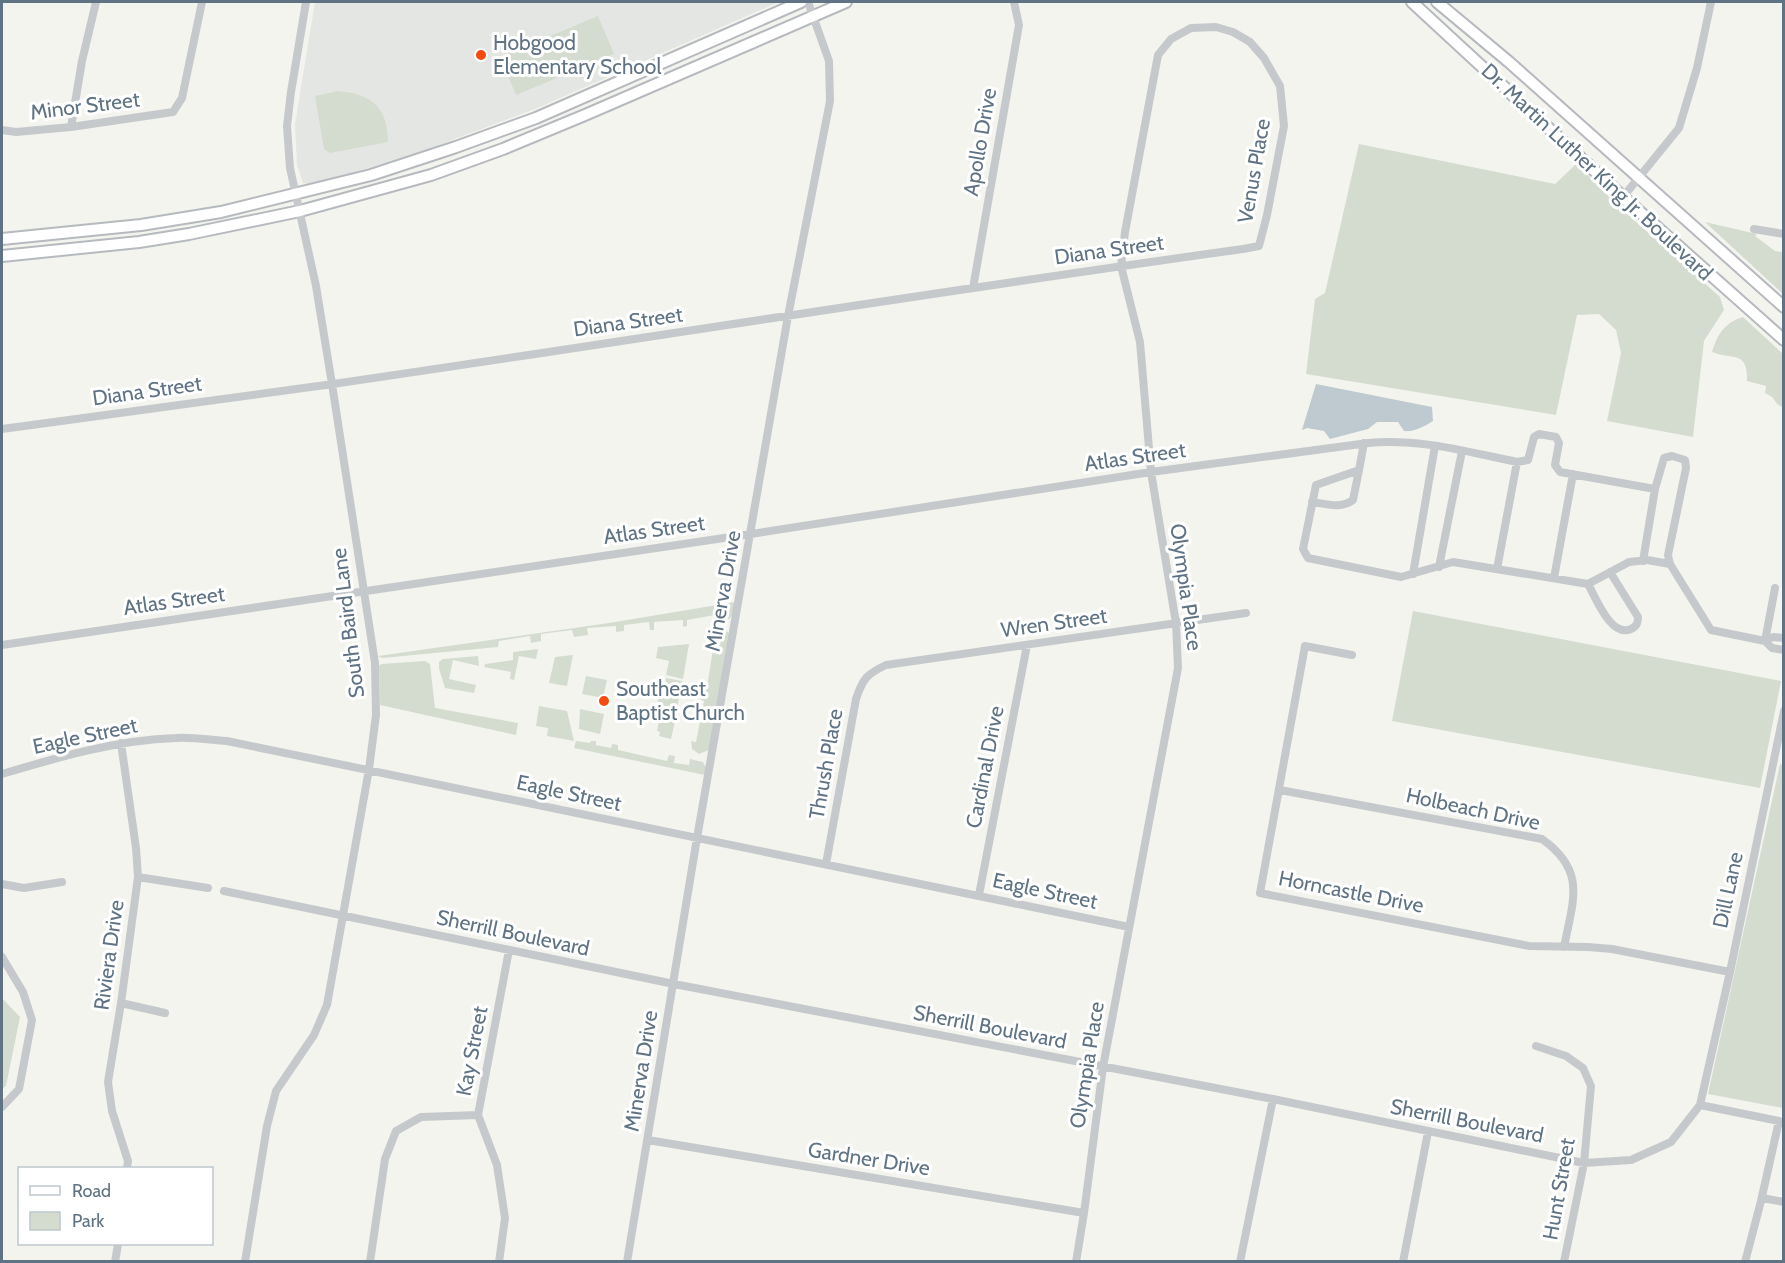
<svg xmlns="http://www.w3.org/2000/svg" width="1785" height="1263" viewBox="0 0 1785 1263" font-family="Cabin,sans-serif">
<style>
.built{fill:#e4e6e3}
.green{fill:#d4dcd0}
.water{fill:#becacf}
.lines{fill:none;stroke-linecap:round;stroke-linejoin:round}
.major-casing{stroke:#b6babe;stroke-width:14}
.minor{stroke:#c6c9cc;stroke-width:8}
.major{stroke:#fff;stroke-width:10}
.poi-dot{fill:#f44c0f;stroke:#fff;stroke-width:2}
.labels{text-anchor:middle;stroke-width:6;stroke-linejoin:round;paint-order:stroke}
.poi-label{font-size:21px;fill:#607384;stroke:#fff;text-anchor:start}
.street-label{font-size:21px;fill:#607384;stroke:#fff}
</style>
<rect width="100%" height="100%" fill="#f4f4ef"/>
<path class="built" d="M315,2H779L535,109L428,149L314,185L303,183L297,165L295,124Z"/>
<path class="green" d="M598,16L614,54L516,95L500,57Z
M338,91C371,94 388,107 388,142L330,153L324,149L315,96Z
M1359,144L1555,184L1576,164L1625,212L1720,297L1724,310L1704,341L1693,437L1607,421L1621,353L1616,330L1599,314L1577,315L1556,415L1306,374L1315,299L1325,293Z
M1705,222L1757,234L1755,236L1775,251L1783,252V294Z
M1743,317L1783,354V407L1778,405L1772,397L1765,393L1766,386L1747,381C1748,350 1732,360 1712,352C1717,335 1725,322 1743,317Z
M735,602C732,617 733,620 717,623L715,615L687,620V626L683,627V620L654,622V630H650L649,622L624,625V631L616,632V626L587,628L588,635L574,637L572,630L541,634V641L531,643L530,636L499,641L498,647L382,658L378,656L609,623Z
M1413,611L1781,681L1760,788L1392,721Z
M724,629L730,634L709,750L699,754L692,749L691,741L696,742L704,701L700,699L702,694V687H707L716,631Z
M689,644L683,679L666,675L669,661L656,658L658,647Z
M538,649L536,659L519,656L514,680L510,679L511,672L484,667L485,664L513,660V652Z
M573,655L567,686L549,683L555,657Z
M478,656L479,666L453,660L449,679L476,685L474,693L445,688L439,669V662L443,659Z
M425,661L430,664L435,708L518,723L516,735L380,705L379,666L381,664Z
M586,676L607,680L603,698L582,694Z
M666,678L682,681L677,709L657,705L660,688H665Z
M539,706L567,711L574,741L547,736L548,728L536,726Z
M658,708L677,712L671,739L659,736L660,732L657,731L661,711L657,710Z
M580,709L604,714L600,734L579,729Z
M576,741L590,743L591,741H596V745L611,748L612,744L618,745V750L667,761L669,755L675,756L674,763L689,765L690,759L703,762L706,768L705,775L574,748Z
M1780,764L1783,765V1108L1708,1094Z
M2,998L20,1017L6,1086L2,1089Z"/>
<path class="water" d="M1316,384L1432,407L1433,421C1423,427 1415,432 1404,431L1398,422H1377L1368,429L1330,439L1324,431L1307,428L1302,430Z"/>
<g class="lines">
<defs>
<path id="major" d="M1412,2L1623,197L1784,340
M1437,2L1509,62L1784,307
M2,239L141,225L221,212L371,175L456,147L536,118L801,2
M2,256L139,242L189,234L300,211L431,175L503,149L585,115L846,2"/>
</defs>
<use href="#major" class="major-casing"/>
<path class="minor" d="M71,127L82,61L96,2
M2,130L16,132L71,127L173,112L182,98L202,2
M1623,197L1679,128L1697,68L1711,2
M1754,229L1784,234
M973,288L1019,25L1014,2
M2,429C112,414 222,400 333,384C636,340 939,291 1243,249L1259,246L1267,215L1284,126L1280,86L1264,58L1250,42L1233,32L1216,27L1191,28L1171,39L1158,55L1125,232L1121,266L1140,342L1151,472L1176,623L1178,668L1103,1067L1084,1213L1076,1262
M1364,443L1359,470L1316,485L1303,549L1308,558L1401,577L1453,562L1588,584L1629,562L1647,560L1670,564
M1312,502C1327,504 1341,509 1353,500L1359,470
M1643,561L1655,489
M1439,567L1462,451
M1497,569L1517,462
M1413,574L1435,446
M1554,578L1573,474
M1588,584C1596,598 1611,638 1631,629C1637,626 1638,623 1638,617L1610,572
M1765,641L1775,588
M1765,641L1772,648L1784,650
M2,645L751,534L1151,472L1368,443C1418,438 1469,452 1517,462L1528,460L1534,437L1539,434L1556,437L1559,443L1555,465L1560,472L1655,489L1664,458L1672,456L1685,460L1686,468L1668,555L1670,564L1711,630L1765,641L1773,637L1784,638
M1352,655L1305,646L1260,893L1529,946L1588,947L1612,949L1730,972
M121,743L136,848L138,877L121,1003L108,1082L112,1111L128,1161L127,1168
M2,774C59,757 116,740 176,738C193,737 210,740 227,741L1129,927
M1280,790L1542,839C1587,871 1573,900 1564,947
M826,864L856,699C863,678 867,674 886,665L1246,613
M138,877L208,888
M2,884L24,888L62,882
M224,891L674,984L1273,1099L1584,1163L1631,1160L1671,1142L1700,1105L1730,972L1784,711
M979,895L1027,645
M2,957L23,992L32,1020L19,1089L2,1107
M121,1003L165,1013
M1536,1046L1566,1056L1583,1068L1591,1086L1584,1163L1564,1262
M1700,1105L1779,1121L1761,1201L1745,1262
M648,1140L1084,1213
M1762,1198L1784,1202
M115,1262L118,1244
M245,1262L267,1126L276,1091L314,1035L327,1005L369,769L376,715L375,663L332,384L316,286L290,168L287,126L291,92L306,2
M370,1262L385,1159L396,1131L421,1117L478,1115
M499,1262L505,1218L497,1165L478,1115L509,950
M627,1262L697,838L788,316L830,101L829,61L808,2
M1240,1262L1273,1099
M1403,1262L1428,1132"/>
<use href="#major" class="major"/>
</g>
<g class="poi-dot">
<circle cx="481" cy="55" r="6"/>
<circle cx="604" cy="701" r="6"/>
</g>
<g class="labels">
<g class="poi-label">
<text x="493" y="50">Hobgood<tspan x="493" dy="24">Elementary School</tspan></text>
<text x="616" y="696">Southeast<tspan x="616" dy="24">Baptist Church</tspan></text>
</g>
<g class="street-label">
<text transform="translate(85 106) rotate(-7)" y="7">Minor Street</text>
<text transform="translate(980 142) rotate(-80)" y="7">Apollo Drive</text>
<text transform="translate(1254 171) rotate(-80)" y="7">Venus Place</text>
<text transform="translate(1597 172) rotate(43)" y="7">Dr. Martin Luther King Jr. Boulevard</text>
<text transform="translate(1109 250) rotate(-8)" y="7">Diana Street</text>
<text transform="translate(628 322) rotate(-8)" y="7">Diana Street</text>
<text transform="translate(147 391) rotate(-8)" y="7">Diana Street</text>
<text transform="translate(1135 457) rotate(-8)" y="7">Atlas Street</text>
<text transform="translate(654 530) rotate(-8)" y="7">Atlas Street</text>
<text transform="translate(1186 587) rotate(82)" y="7">Olympia Place</text>
<text transform="translate(723 591) rotate(-80)" y="7">Minerva Drive</text>
<text transform="translate(174 601) rotate(-8)" y="7">Atlas Street</text>
<text transform="translate(348 623) rotate(-97)" y="7">South Baird Lane</text>
<text transform="translate(1054 623) rotate(-8)" y="7">Wren Street</text>
<text transform="translate(85 736) rotate(-12)" y="7">Eagle Street</text>
<text transform="translate(826 764) rotate(-80)" y="7">Thrush Place</text>
<text transform="translate(985 767) rotate(-79)" y="7">Cardinal Drive</text>
<text transform="translate(569 793) rotate(12)" y="7">Eagle Street</text>
<text transform="translate(1473 809) rotate(12)" y="7">Holbeach Drive</text>
<text transform="translate(1728 890) rotate(-78)" y="7">Dill Lane</text>
<text transform="translate(1045 891) rotate(12)" y="7">Eagle Street</text>
<text transform="translate(1351 892) rotate(11)" y="7">Horncastle Drive</text>
<text transform="translate(513 933) rotate(12)" y="7">Sherrill Boulevard</text>
<text transform="translate(109 955) rotate(-82)" y="7">Riviera Drive</text>
<text transform="translate(990 1027) rotate(11)" y="7">Sherrill Boulevard</text>
<text transform="translate(472 1051) rotate(-79)" y="7">Kay Street</text>
<text transform="translate(1087 1065) rotate(-81)" y="7">Olympia Place</text>
<text transform="translate(641 1071) rotate(-81)" y="7">Minerva Drive</text>
<text transform="translate(1467 1121) rotate(11)" y="7">Sherrill Boulevard</text>
<text transform="translate(869 1159) rotate(9)" y="7">Gardner Drive</text>
<text transform="translate(1559 1189) rotate(-80)" y="7">Hunt Street</text>
</g>
</g>
<rect width="1785" height="1263" fill="none" stroke="#607384" stroke-width="6"/>
<rect x="18" y="1167" width="195" height="78" fill="#ffffff" stroke="#bfc7ce" stroke-width="1.5"/>
<rect x="30" y="1186" width="30" height="9" fill="#ffffff" stroke="#bfc7ce" stroke-width="1.5"/>
<text x="72" y="1197" font-size="18" fill="#607384">Road</text>
<rect x="30" y="1212" width="30" height="18" fill="#d4dcd0" stroke="#bfc7ce" stroke-width="1.5"/>
<text x="72" y="1227" font-size="18" fill="#607384">Park</text>
</svg>
